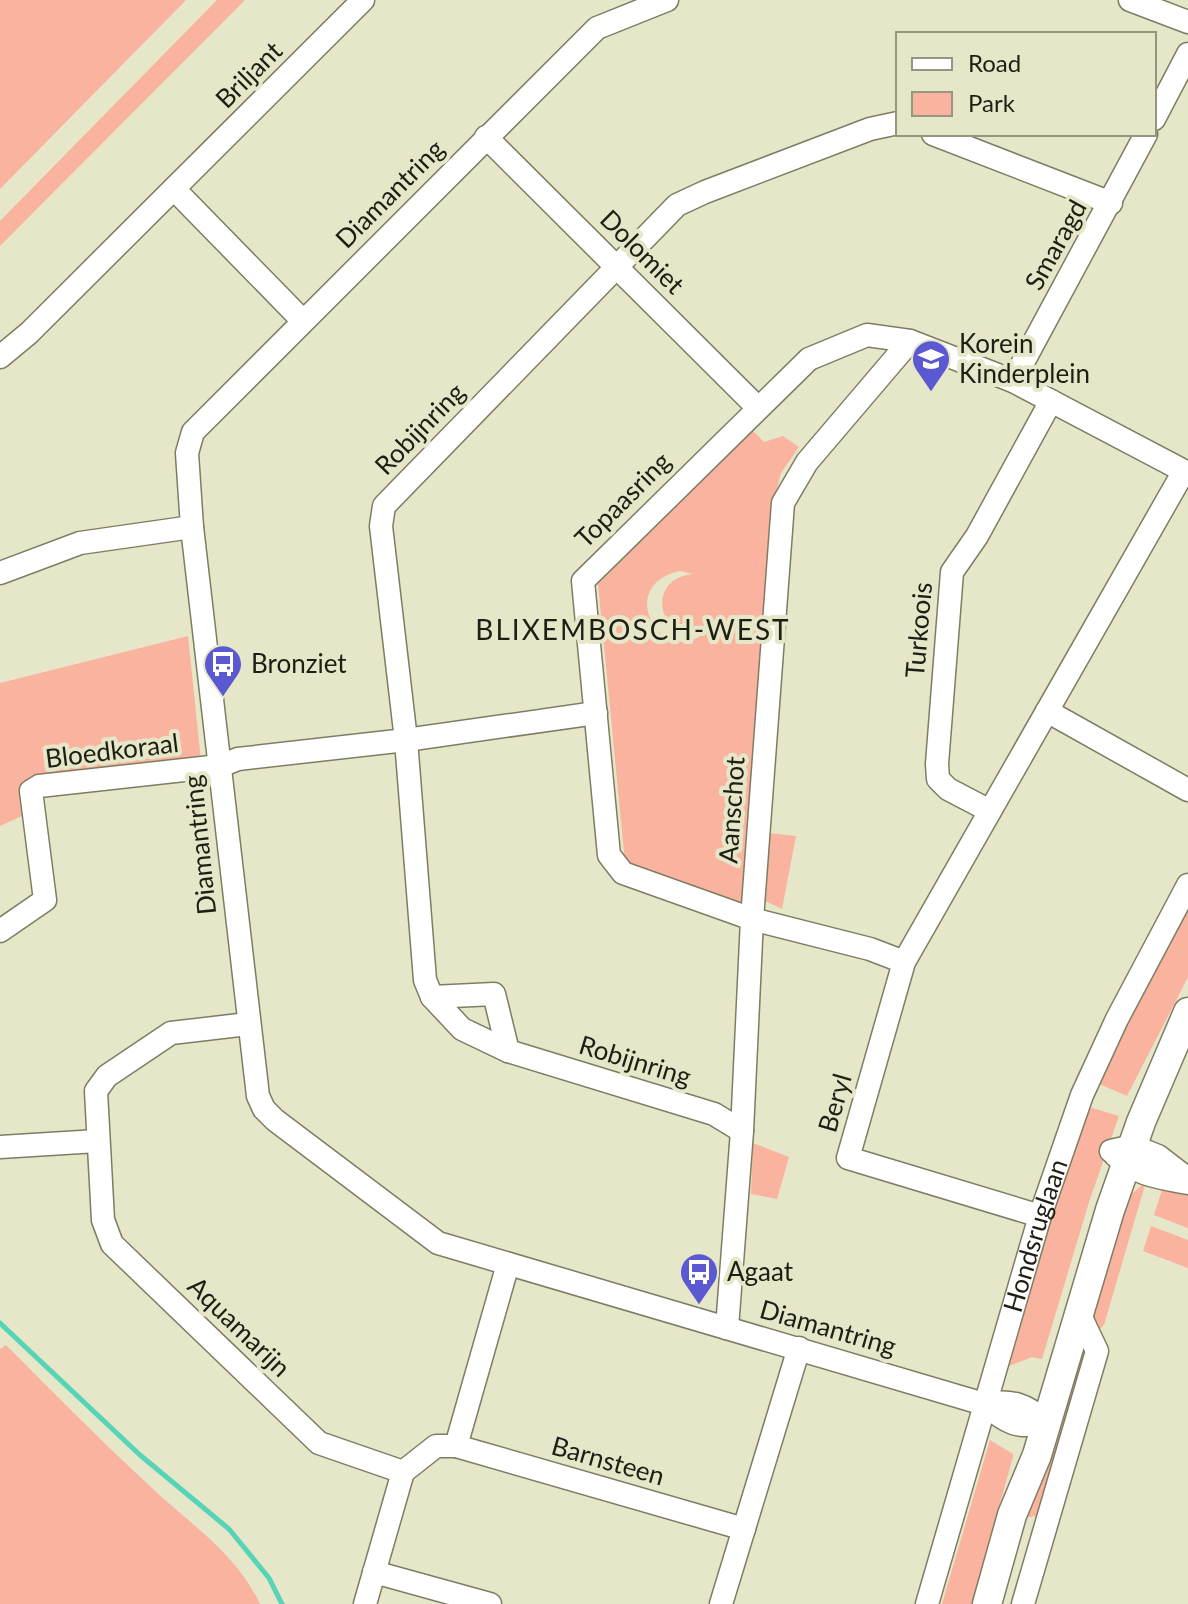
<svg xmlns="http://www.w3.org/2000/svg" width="1188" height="1604" viewBox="0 0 1188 1604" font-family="Lato,sans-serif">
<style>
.green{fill:#fab39e;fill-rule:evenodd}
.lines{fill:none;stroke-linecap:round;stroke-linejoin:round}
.stream{stroke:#55d4b8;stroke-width:5}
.minor-casing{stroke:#7e7d63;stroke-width:25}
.major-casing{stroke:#7e7d63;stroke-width:31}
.minor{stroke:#fff;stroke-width:22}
.major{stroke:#fff;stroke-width:28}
.labels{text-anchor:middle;stroke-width:8;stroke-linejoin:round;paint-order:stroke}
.street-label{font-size:26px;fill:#1f1e14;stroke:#e6e6c8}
.poi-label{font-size:26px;fill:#1f1e14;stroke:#e6e6c8;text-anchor:start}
.neighbourhood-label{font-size:28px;letter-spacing:2px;fill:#1f1e14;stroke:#e6e6c8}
</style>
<rect width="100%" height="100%" fill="#e6e6c8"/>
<path class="green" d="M0,0H186L0,189Z
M217,0H245L0,246V221Z
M752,430L764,442L783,436L799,447L781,473L770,515L744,906L626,873L598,584ZM680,571L693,574C642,579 659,649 710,627C667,677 610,586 680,571Z
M188,636L201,761L32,776C17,787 20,799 22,816L0,826V683Z
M769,833L796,836L782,909L765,901Z
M1188,910V977L1127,1096L1097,1083L1104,1065Z
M1089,1107L1119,1116L1089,1202L1042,1359L1032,1357L1009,1366L1052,1217Z
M753,1143L789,1157L777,1199L751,1194Z
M1164,1184L1188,1193V1228L1154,1215Z
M1142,1185H1145L1104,1325L1100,1329L1091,1311L1129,1196Z
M1151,1226L1188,1240V1268L1143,1251Z
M1084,1335L1091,1359L1038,1516L1028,1517Z
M6,1345C54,1393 102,1442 152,1488C192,1526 235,1552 260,1604H0V1349Z
M990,1440L1013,1454V1457L972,1604H942Z"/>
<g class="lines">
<path class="stream" d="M0,1323L140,1455L229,1529L269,1578L282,1604"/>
<defs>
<g id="minor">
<path d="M667,0L597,28L193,432L187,453L192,527L258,1096L264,1109L275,1120L438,1243L984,1404C1008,1423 1015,1429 1047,1423"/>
<path d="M1130,0L1188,22"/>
<path d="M1154,119L1188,54"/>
<path d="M933,134L1111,203"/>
<path d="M486,137L757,407"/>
<path d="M174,189L303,321"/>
<path d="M0,357L29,333L363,0"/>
<path d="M1013,381L1146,134"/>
<path d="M0,573L80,543L192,527"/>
<path d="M1047,711L1188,790"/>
<path d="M990,811L948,789L938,779L937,764L952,572L977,536L1051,401"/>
<path d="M0,931L45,900L31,791L39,786L220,766L238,759L406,740L596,713"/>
<path d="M904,962L870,949L752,919L623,873L609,855L583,581L809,359L867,335L910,341L1013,381L1184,471L904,962L848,1158L1040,1216"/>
<path d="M432,997L494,994L508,1051"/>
<path d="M248,1024L171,1033L107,1076L96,1091L103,1220L112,1244L319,1443L403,1472L436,1446H456L508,1264"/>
<path d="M742,1131L714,1114L508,1051L462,1029L432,997L425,980L406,740L381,526L384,506L677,205L705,192L870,129L898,123"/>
<path d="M0,1147L97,1141"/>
<path d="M1111,1151L1133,1146L1158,1156L1188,1179"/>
<path d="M1115,1155C1135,1175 1161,1178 1188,1183"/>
<path d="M727,1328L742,1131L752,919L783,503L807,462L910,341"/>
<path d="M984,1404C1012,1400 1025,1403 1047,1423"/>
<path d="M456,1446L744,1529"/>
<path d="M374,1572L490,1604"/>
<path d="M365,1604L403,1472"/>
<path d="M721,1604L799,1348"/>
<path id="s1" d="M927,1604L1040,1216L1082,1095L1117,1019L1188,885"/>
<path d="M1023,1604L1097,1351L1078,1311"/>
</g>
<path id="major" d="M987,1604L1012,1515L1037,1455L1110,1210L1141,1122L1188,1012"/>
</defs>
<use href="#minor" class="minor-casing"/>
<use href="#major" class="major-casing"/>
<use href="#minor" class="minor"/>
<use href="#major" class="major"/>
</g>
<defs>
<symbol id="school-pin" viewBox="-11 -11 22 30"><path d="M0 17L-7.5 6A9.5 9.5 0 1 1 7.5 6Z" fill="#5b59d1" stroke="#e6e6c8"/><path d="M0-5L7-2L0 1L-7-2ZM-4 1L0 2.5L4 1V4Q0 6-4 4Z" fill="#fff"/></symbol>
<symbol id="bus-pin" viewBox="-11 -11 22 30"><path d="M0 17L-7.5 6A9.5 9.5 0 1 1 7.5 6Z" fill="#5b59d1" stroke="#e6e6c8"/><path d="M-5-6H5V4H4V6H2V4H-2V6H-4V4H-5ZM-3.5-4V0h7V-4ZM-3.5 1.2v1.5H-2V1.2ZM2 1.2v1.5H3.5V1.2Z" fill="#fff"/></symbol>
</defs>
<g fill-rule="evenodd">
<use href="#school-pin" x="909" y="337" width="44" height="60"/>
<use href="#bus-pin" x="201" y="642" width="44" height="60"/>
<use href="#bus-pin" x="677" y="1250" width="44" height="60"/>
</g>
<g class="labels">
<g class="street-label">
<text transform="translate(249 75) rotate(-45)" y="9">Briljant</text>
<text transform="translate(390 194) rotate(-45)" y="9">Diamantring</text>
<text transform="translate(1056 245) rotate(-61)" y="9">Smaragd</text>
<text transform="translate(642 252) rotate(45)" y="9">Dolomiet</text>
<text transform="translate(420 429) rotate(-46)" y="9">Robijnring</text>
<text transform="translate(623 500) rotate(-45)" y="9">Topaasring</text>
<text transform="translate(919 630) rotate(-85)" y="9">Turkoois</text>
<text transform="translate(112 751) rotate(-7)" y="9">Bloedkoraal</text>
<text transform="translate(732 810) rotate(-86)" y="9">Aanschot</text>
<text transform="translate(200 845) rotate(-96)" y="9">Diamantring</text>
<text transform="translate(635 1061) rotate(17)" y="9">Robijnring</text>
<text transform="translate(835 1103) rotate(-74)" y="9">Beryl</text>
<text dy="9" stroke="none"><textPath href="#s1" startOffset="384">Hondsruglaan</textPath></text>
<text transform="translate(239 1327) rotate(44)" y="9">Aquamarijn</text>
<text transform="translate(828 1328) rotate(16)" y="9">Diamantring</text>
<text transform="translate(608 1461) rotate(16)" y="9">Barnsteen</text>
</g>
<g class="poi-label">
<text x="959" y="353">Korein<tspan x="959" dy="30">Kinderplein</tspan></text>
<text x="251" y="673">Bronziet</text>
<text x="727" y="1281">Agaat</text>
</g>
<g class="neighbourhood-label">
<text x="633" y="640">BLIXEMBOSCH-WEST</text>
</g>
</g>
<rect x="896" y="32" width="260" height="104" fill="#e6e6c8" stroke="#969680" stroke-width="2"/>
<rect x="912" y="58" width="40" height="12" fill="#ffffff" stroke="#969680" stroke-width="2"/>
<text x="968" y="72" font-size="24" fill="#1f1e14">Road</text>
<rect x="912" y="92" width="40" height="24" fill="#fab39e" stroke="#969680" stroke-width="2"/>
<text x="968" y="112" font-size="24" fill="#1f1e14">Park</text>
</svg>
